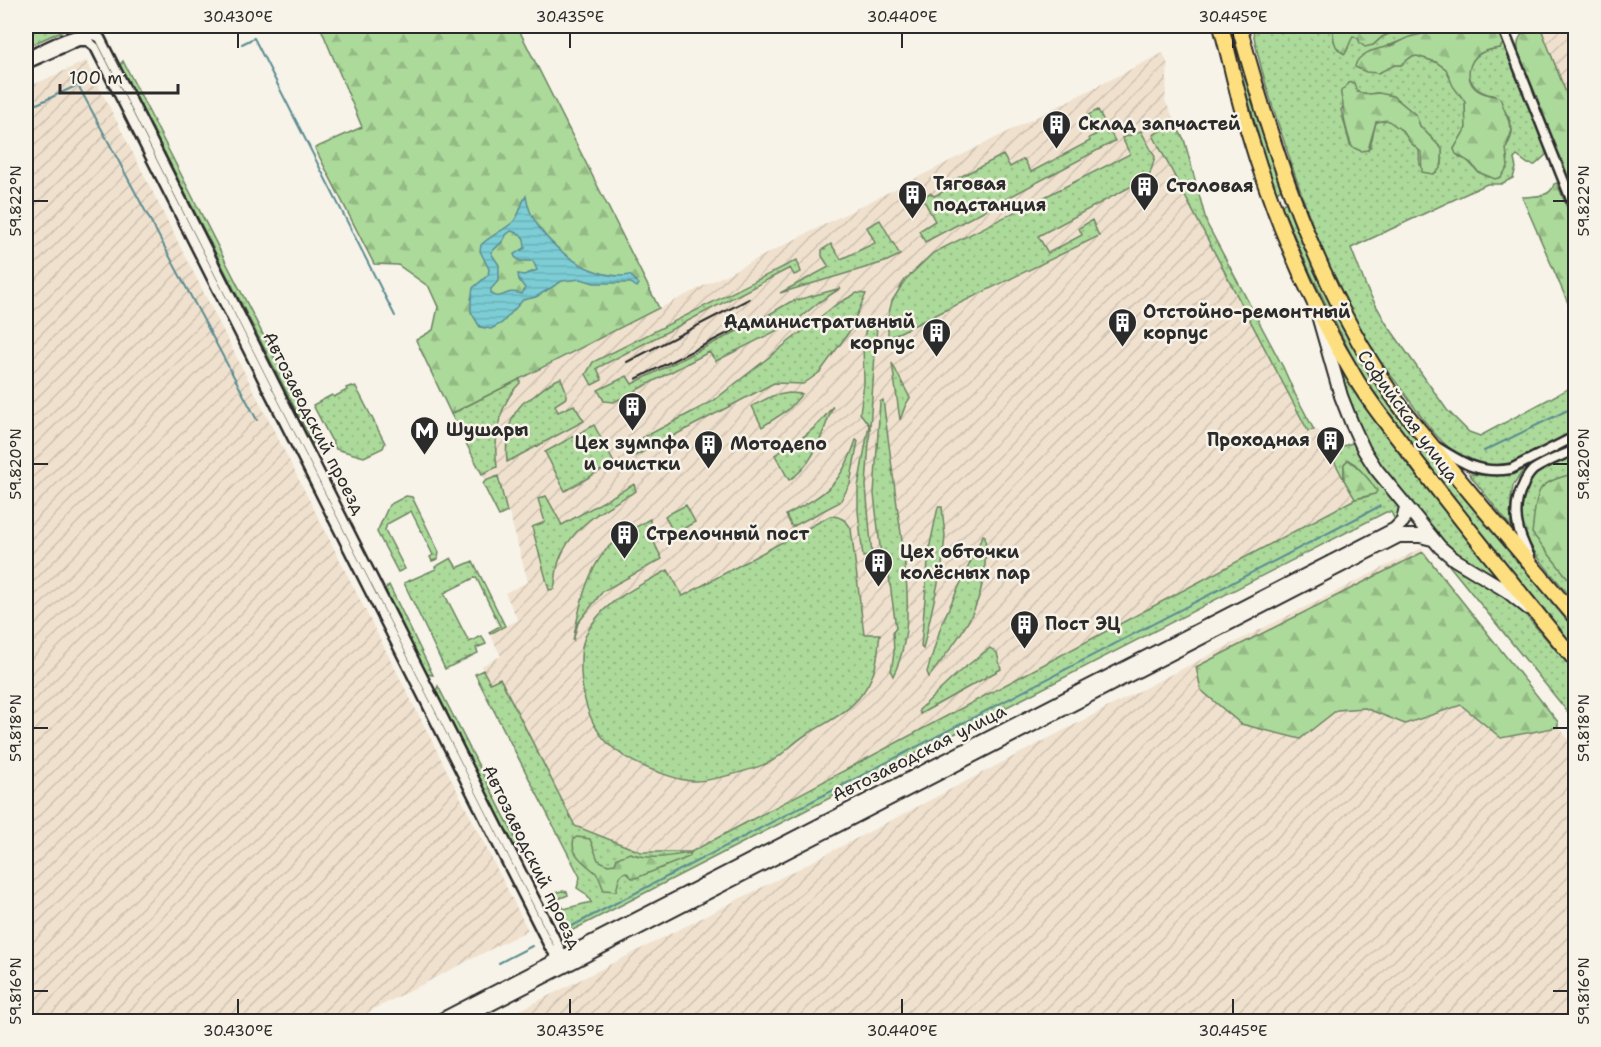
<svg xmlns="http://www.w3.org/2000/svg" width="1601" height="1047" viewBox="0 0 1601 1047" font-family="'Shantell Sans',sans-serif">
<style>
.industrial{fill:url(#industrial-furrows)}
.green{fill:url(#green-dots);stroke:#6c8262;stroke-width:1.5;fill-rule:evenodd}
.forest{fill:url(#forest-firs);stroke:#6c8262;stroke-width:1.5}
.water{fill:url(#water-rules);stroke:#5c8c91;stroke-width:1.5;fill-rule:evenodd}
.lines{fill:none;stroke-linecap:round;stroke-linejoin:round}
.stream{stroke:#5c8c91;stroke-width:2}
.street-casing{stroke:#2b2b2b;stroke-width:13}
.secondary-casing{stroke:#2b2b2b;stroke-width:16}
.primary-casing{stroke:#2b2b2b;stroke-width:18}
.street{stroke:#f7f3e8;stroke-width:8}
.secondary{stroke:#f7f3e8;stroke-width:12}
.primary{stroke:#fedf80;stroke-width:14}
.rail{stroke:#2b2b2b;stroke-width:2}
.ticks{fill:none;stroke:#2b2b2b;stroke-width:2}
.labels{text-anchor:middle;stroke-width:5;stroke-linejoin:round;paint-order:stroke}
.poi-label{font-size:18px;font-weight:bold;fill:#2b2b2b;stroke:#f7f3e8;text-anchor:start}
.street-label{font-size:18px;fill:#2b2b2b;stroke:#f7f3e8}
.neatline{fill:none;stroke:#2b2b2b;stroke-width:2}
.ticks-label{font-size:15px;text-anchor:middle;fill:#2b2b2b}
</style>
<defs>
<pattern id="industrial-furrows" width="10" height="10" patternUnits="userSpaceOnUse" patternTransform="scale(1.5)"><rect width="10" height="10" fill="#f0e1ce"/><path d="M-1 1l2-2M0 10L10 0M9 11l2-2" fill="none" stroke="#cec1b1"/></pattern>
<pattern id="green-dots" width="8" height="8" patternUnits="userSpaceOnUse" patternTransform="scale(1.5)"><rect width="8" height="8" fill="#acda9a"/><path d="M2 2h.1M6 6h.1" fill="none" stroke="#94bb85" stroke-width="1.8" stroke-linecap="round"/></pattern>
<pattern id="forest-firs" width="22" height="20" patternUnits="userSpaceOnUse" patternTransform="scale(1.5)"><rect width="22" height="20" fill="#acda9a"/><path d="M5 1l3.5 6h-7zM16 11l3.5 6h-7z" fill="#94bb85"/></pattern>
<pattern id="water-rules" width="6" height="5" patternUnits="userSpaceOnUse" patternTransform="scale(1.5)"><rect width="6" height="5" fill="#7ccdd5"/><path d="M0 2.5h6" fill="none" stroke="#6bb0b7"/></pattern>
</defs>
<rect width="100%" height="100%" fill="#f7f3e8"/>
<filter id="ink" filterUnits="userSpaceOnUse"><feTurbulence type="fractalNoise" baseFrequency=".0167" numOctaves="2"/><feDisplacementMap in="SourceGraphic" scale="12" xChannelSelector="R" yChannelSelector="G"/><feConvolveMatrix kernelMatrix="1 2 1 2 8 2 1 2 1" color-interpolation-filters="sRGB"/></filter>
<g filter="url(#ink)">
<path class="industrial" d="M1539,26H1575V116L1540,26Z
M1163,53L1168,65L1165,101L1184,139L1207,224L1283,367L1295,394L1314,430H1318L1326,442L1355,499L691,852H641L575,826L500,678L490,683L481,666L501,656L490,634L518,620L505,593L528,582L509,512L503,514L451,414Z
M86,61L528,930L351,1021H26V88Z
M1422,548L1575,748V1021L497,1022L794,871L1168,676Z"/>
<path class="green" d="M26,26H73L26,47Z
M1228,26H1234L1284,190H1279L1276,194L1236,59Z
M1252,26H1333L1334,41L1348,48L1349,41L1353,36L1373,45L1382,37L1399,29V26H1432L1431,30L1426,35L1413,36L1373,52L1395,65H1401L1411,57L1417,56L1436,62L1446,69L1457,91L1465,101L1466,128L1454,149L1460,158L1466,159L1478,172L1489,177L1508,160C1502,145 1512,143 1512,131C1512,119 1501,105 1494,95C1470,94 1458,65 1481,53C1486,50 1494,49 1500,48L1504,42L1548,153L1535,165L1528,164L1517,156L1514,159L1516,168L1513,178L1501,184H1487L1351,248L1367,289L1386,323L1447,410L1469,432L1480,436L1575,385V432C1550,444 1507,473 1479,465C1447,456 1425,422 1407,397C1394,378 1378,361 1367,342C1331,280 1306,211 1285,144C1272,105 1259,66 1252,26ZM1355,89L1360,93L1369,94L1376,93L1398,100L1415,115L1420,126L1442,149V165H1420L1419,150L1410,142L1403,131L1388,120L1376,122L1370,147L1361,151L1350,145L1341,110Z
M123,61L320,446L313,444L120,65Z
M1098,110L1115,141L925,242L919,231L935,221L922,197L930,193L934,196L948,189V183L1003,155L1010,167L1024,159L1031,172L1090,141L1089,138L1097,134L1088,115Z
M1174,123L1184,139L1207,224L1283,367L1295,394L1314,430L1308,431L1153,135Z
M1141,131L1155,157L1149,177L1038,236L1048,253L1082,235L1079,228L1092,220L1099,236L888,338V317L892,301L905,280L933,253L1130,154L1122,138Z
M1288,202L1358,356L1429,453L1575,630V648L1444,486L1369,385L1352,356L1308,268L1282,206L1284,203Z
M880,220L900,255L885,262L780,293L829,267L822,256V250L831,244L841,259L875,243L867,227Z
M797,260L801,272L794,275L790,268L597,368L602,380L592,385L586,374L593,362Z
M841,288L819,302L796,321L716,361L709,352L614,402L604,401L598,390L627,376L632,384L763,318L790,302Z
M857,293L866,294L849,332L820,372L809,380L803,384L774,383L633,457L627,446L713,401L837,304Z
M867,324L877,325L866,486L872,556L863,557L858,511V487L869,425L860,413L864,383L863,341Z
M892,363L910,398L906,404L900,420Z
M1346,374L1358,398L1412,470L1497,575L1496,576L1451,551L1379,466L1356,423L1343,379Z
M561,378L566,391V398L555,405L558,412L574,405L584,421L507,462C505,441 507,420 522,404C525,400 530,399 534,396C543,389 549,382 561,378Z
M520,379V383C499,403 493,439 497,467L482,474L451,414Z
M351,386L356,387L385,443L383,448L364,457L336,449L313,405L332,395L334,397L347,390L346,388Z
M789,393L802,394L788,410L762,427L752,406L772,396Z
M883,400C888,435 892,470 897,505C904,556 918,628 893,676L891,672L894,653L893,632L896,628L887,561L885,555H881L874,494L880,402Z
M833,406C822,434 815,464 789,480L775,455C800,440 816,430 833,406Z
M594,425L614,463L565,491L545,452Z
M856,440L858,441L850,484L840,502L792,527L786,515C827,493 841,485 856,440Z
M1355,442L1402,509L1396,522L1391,512H1386L571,931L551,893L563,891L567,892L568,895L558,899L564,909L591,902L586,894L577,888L580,877L475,674L483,670L490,683L500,678L575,826L641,852H691L1355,499L1370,496V481L1355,464L1348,460L1344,464V480L1329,451Z
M1575,453V602C1544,563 1490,518 1541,469Z
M1525,467L1513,486L1511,499V527L1469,474C1490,477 1505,474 1525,467Z
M498,476L507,512L499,516L483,484L485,481Z
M634,484L636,491C605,508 572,525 559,561C556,570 556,580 554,589L549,590L532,527L545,522L538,499L546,496L562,525Z
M406,496L412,497L439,552L438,559L432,561L430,557L433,555L411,511L387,524L385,530L405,569L398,572L377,532L389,505Z
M686,505L695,522L679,531L672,530L665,516Z
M938,507H942L945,536L942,566L923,649L921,647L929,549Z
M830,516C840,516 847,520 851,529L864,634H880C878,647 878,663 873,674C859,709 834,718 804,736C793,743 784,754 772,761C757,769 709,782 693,781C681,781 669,776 658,772C607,755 584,726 581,672C581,661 580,648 585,637C600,602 637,587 668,570L683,596Z
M650,519V534L662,559L603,591L578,623L573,641C579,608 587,565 614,542C625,532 638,526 650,519Z
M983,535L985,536C990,601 966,628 929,677L927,672L942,623Z
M1446,557L1514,602L1575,672V721L1444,559Z
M451,558L457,568L473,561L505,626L490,634L489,632L500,626L476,577L444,593L469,642L482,636L486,644L476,648L478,653L445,669L404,583L436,569L435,567Z
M389,585L433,675L426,674L385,589Z
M990,648L997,653L1001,669L920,714L919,710L959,672Z
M438,686L518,843L513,846L436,691Z"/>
<path class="forest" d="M320,26H517L659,308L451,414L416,340L433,330L438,307L429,287L398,265L374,264L315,148L362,127Z
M1333,26H1399V29L1382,37L1373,45L1365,47L1360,43L1358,38L1353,36L1345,54C1333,49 1333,37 1333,26Z
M1432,26H1497L1504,42L1500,48C1494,49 1486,50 1481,53C1467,61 1465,81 1477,90C1484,95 1493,95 1500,98L1512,130L1506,148L1508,167L1501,177L1495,179L1478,172L1471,163L1456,154L1454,149L1466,128L1465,102L1453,86L1446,69L1436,62L1417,56L1411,57L1401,65H1395L1378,73L1366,72L1355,67C1357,52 1378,49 1390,46C1398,44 1405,38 1413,36C1420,34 1424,35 1431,30Z
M1540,26L1575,116V198L1519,58C1515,37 1520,32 1540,26Z
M1350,82L1354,83L1357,92L1369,94L1379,93L1393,96L1416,115L1420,126L1442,149C1442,160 1444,169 1433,174L1422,172L1421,152L1410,142L1403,131L1387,120L1376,122L1368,150L1361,151L1352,147C1347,133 1343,120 1343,105C1343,100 1340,96 1341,91Z
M1557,183L1575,227V319L1522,197C1534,196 1551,198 1554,184Z
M1348,460C1360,468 1369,479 1377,491L1375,494L1355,499L1344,480V464Z
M1575,474V587L1532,533C1534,520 1534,502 1540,490C1545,481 1566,475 1575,474Z
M1423,552L1558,722V727L1501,738L1461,705L1405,724L1365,708L1337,710L1300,739L1241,724L1201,690L1196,667Z
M577,837L590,839L598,860L608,865L615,864L617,858L630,853C649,861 671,856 691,853L689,857L636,878H632L626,872C617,875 619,884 616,891L604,890C601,885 600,877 596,873C586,864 569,854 574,839Z"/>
<path class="water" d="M526,196C531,237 589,283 630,275L639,284L637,287L631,283H594L581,279L562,281L536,297L523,300L502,323L491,329L480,327L471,312V300L473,288L488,275L489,269L480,251L481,245C490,236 503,231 513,222C521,214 520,204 526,196ZM511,231L520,234L524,239L525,248L514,254L515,257L520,261H533L537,270L524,275L518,274L519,280L525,288L522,294C518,293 512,291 508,293C501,295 498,299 491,293V289L499,280V265L491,253C496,246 504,243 506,235Z"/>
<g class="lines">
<path class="stream" d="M26,31L38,26
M242,44L254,38L395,316
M26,109L78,85L257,420
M1484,451L1576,406
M570,927L1380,506
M499,963L532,946"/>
<defs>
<path id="street" d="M1502,26L1576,212
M26,57C44,49 81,25 100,38L565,959
M26,64L78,41H88L95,47L549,946L560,962
M1437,447C1464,464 1479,474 1511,469L1576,436
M1530,557C1518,534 1510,511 1523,486C1525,480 1529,474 1533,470C1546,461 1562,456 1576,449"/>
<path id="secondary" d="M1319,319L1341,396L1352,424L1364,450L1376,469L1440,547L1454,559L1507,591L1528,608
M437,1022L1395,529L1403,521L1406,507
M456,1022L1399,536H1420L1432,539"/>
<path id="primary" d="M1221,26C1230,59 1237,94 1247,127C1273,215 1309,302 1357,381C1376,412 1400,440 1422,469C1472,534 1523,597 1576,661
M1239,26C1273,152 1317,285 1391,393C1404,413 1421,432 1436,451C1481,507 1529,562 1576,618"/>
</defs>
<use href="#street" class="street-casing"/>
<use href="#secondary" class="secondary-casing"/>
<use href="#primary" class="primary-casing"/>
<use href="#street" class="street"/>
<use href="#secondary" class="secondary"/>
<use href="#primary" class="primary"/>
<path class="rail" d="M627,362L749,299
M636,379L760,317"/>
</g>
</g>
<path class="ticks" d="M238,33V48M570,33V48M902,33V48M1233,33V48M33,201H48M1553,201H1568M33,464H48M1553,464H1568M33,728H48M1553,728H1568M33,991H48M1553,991H1568M238,999V1014M570,999V1014M902,999V1014M1233,999V1014"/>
<defs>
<symbol id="building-pin" viewBox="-11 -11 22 30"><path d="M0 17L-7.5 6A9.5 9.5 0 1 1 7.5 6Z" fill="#2b2b2b" stroke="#f7f3e8"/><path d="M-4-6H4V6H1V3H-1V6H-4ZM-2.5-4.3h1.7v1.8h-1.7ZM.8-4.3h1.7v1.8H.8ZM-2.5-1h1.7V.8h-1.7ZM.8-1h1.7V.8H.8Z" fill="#fff"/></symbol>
<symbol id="metro-pin" viewBox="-11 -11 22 30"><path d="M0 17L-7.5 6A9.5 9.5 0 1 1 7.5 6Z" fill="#2b2b2b" stroke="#f7f3e8"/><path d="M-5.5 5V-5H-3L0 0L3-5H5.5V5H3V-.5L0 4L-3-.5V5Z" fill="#fff"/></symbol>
</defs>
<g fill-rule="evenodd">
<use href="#building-pin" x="1040" y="108" width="33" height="45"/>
<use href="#building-pin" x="1128" y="170" width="33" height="45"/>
<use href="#building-pin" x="896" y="178" width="33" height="45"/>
<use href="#building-pin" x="1106" y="306" width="33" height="45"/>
<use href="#building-pin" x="920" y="316" width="33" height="45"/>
<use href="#building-pin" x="616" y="390" width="33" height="45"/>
<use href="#metro-pin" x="408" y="414" width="33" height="45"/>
<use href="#building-pin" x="1314" y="424" width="33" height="45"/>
<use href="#building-pin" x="692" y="428" width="33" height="45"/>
<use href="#building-pin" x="608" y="518" width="33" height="45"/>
<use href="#building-pin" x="862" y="546" width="33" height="45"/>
<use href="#building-pin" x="1008" y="608" width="33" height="45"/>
</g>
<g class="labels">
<g class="poi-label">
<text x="1078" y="130">Склад запчастей</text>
<text x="933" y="190">Тяговая<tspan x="933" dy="21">подстанция</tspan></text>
<text x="1166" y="192">Столовая</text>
<text x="1143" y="318">Отстойно-ремонтный<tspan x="1143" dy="21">корпус</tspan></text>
<text x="915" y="328" text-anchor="end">Административный<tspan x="915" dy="21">корпус</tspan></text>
<text x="446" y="436">Шушары</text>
<text x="1310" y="446" text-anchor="end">Проходная</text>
<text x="632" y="449" text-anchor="middle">Цех зумпфа<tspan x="632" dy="21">и очистки</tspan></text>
<text x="730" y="450">Мотодепо</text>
<text x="646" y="540">Стрелочный пост</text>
<text x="900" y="558">Цех обточки<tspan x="900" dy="21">колёсных пар</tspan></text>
<text x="1045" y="630">Пост ЭЦ</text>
</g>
<g class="street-label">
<text transform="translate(1408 416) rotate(54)" y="6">Софийская улица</text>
<text transform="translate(314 423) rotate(63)" y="6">Автозаводский проезд</text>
<text transform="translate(919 753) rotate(-27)" y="6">Автозаводская улица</text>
<text transform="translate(532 857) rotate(64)" y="6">Автозаводский проезд</text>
</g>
</g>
<rect width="1601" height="1047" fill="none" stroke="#f7f3e8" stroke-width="66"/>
<path d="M60 84v9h118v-9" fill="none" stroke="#2b2b2b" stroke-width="3"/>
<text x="69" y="84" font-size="18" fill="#2b2b2b" stroke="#f7f3e8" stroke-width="4.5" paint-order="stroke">100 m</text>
<rect x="33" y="33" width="1535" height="981" class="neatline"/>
<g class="ticks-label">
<text x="238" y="22">30.430°E</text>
<text x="570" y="22">30.435°E</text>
<text x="902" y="22">30.440°E</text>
<text x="1233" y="22">30.445°E</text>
<text transform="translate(16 201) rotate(-90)" y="5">59.822°N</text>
<text transform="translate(1584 201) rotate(-90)" y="5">59.822°N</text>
<text transform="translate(16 464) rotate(-90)" y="5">59.820°N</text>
<text transform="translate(1584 464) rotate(-90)" y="5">59.820°N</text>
<text transform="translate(16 728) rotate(-90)" y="5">59.818°N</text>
<text transform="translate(1584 728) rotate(-90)" y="5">59.818°N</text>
<text transform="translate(16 991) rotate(-90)" y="5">59.816°N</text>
<text transform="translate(1584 991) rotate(-90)" y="5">59.816°N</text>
<text x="238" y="1036">30.430°E</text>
<text x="570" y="1036">30.435°E</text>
<text x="902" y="1036">30.440°E</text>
<text x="1233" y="1036">30.445°E</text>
</g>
</svg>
